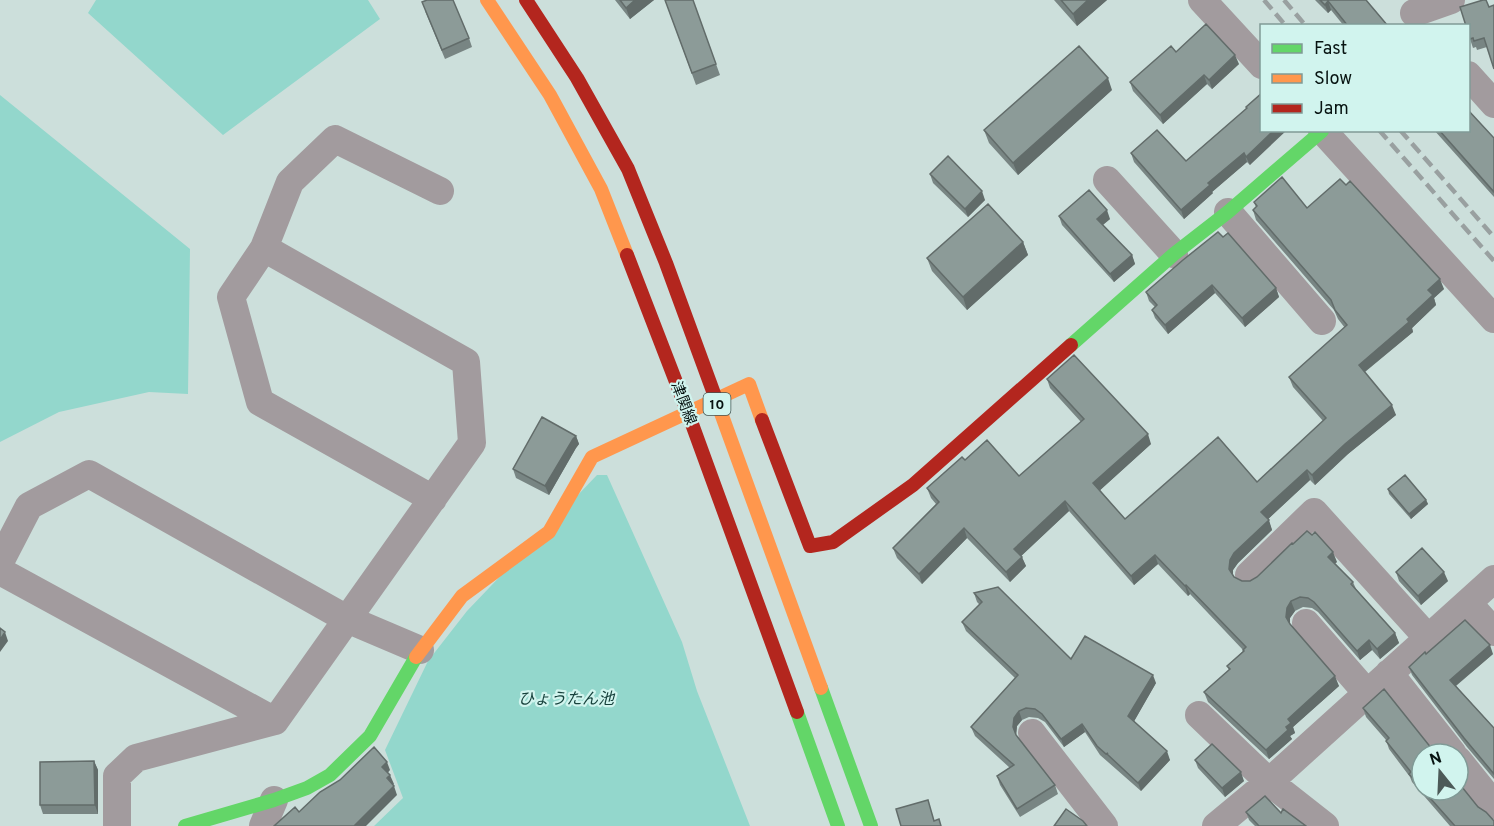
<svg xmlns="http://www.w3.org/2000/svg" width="1494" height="826" viewBox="0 0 1494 826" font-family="Overpass,'Noto Sans JP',sans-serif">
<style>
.water{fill:#93d7cc}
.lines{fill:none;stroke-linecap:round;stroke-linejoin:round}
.street{stroke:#a29b9e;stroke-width:28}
.fast{stroke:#63d668;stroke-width:14}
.slow{stroke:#ff974d;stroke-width:14}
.jam{stroke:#b3261e;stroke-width:14}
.rail{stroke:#99a0a0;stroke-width:4.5;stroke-dasharray:12 6;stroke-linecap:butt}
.wall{fill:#788583}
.shaded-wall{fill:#626c6a}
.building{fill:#8c9b98;stroke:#626c6a;stroke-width:1.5}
.labels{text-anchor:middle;stroke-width:4.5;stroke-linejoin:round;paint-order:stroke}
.shield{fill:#d1f4ee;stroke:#445653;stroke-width:1.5}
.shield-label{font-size:14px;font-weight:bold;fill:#071311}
.street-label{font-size:15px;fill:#071311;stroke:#d1f4ee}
.water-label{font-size:16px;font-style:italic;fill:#17413c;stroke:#d1f4ee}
</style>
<rect width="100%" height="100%" fill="#ccdfdb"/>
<path class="water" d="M96,0H368L380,19L223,135L88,13Z
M0,95L190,249L188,394L149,392L59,412L0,442Z
M597,475H607L682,642L697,691L750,826H374L403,798L385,750L428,661L467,611Z"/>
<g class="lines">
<path class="street" d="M1202,0L1262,65
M1414,13L1451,0
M1468,75L1494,104
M1322,130L1494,319
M1107,180L1174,254
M1228,212L1322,321
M433,499L260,402L231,297L264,248L290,182L335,139L440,191
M0,562L29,506L89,474L347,619L420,650
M0,571L275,721
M1249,575L1314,512L1428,638
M1468,603L1494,632
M1306,623L1367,693
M1389,673L1453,754
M1199,715L1269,782L1325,826
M1032,733L1104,826
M1458,760L1494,805
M117,826V776L136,758L275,721L472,443L466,362L264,248
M263,826L274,800
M1216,826L1269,782L1494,579"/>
<path class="fast" d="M1071,345L1174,254L1228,212L1322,131
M821,688L871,826
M797,712L838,826
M185,826L274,800L307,788L330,775L370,736L416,657"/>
<path class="slow" d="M487,0L550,95L601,189L627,255
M717,402L821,688
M416,657L462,596L549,532L592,457L749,384L762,420"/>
<path class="jam" d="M526,0L577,78L628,169L666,263L717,402
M627,255L688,413L797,712
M762,420L810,546L833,542L913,485L1071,345"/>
<path class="rail" d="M1264,0L1286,26
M1284,0L1306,26
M1379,130L1494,261
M1400,130L1494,237"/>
</g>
<path class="wall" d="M615,0H654L630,19Z
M665,0L716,64L720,75L696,85Z
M1054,0H1107L1077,26Z
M1315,0H1366L1388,26H1344L1331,10L1328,13Z
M1489,7L1487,47L1477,50L1476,47L1473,48L1468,33Z
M425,11L469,38L472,47L445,59Z
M1176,52L1239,64L1212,89L1207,84L1163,124L1133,91L1130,82Z
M1112,90L1018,175L989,143L984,130Z
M1262,93L1250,165L1247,162L1212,192L1213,193L1184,219L1134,162L1131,153L1186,161L1246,109V107Z
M1434,130H1468L1494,138V197Z
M930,174L985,200L968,217L933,183Z
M1254,202L1307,208L1444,289L1434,298L1436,305L1412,328L1413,332L1365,372L1396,415L1348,454L1315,485L1310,480L1268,519L1272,530L1238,563L1233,570V575L1234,577L1242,581H1250L1257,577L1293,544L1337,562L1335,563L1353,582L1356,589L1395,633L1399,643L1380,659L1372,650L1360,660L1318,612L1312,608L1303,607L1295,611L1290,618V624L1339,686L1293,727L1295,733L1290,736L1292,739L1269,759L1208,702L1204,692L1229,670L1227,666L1243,651V650L1190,594L1188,596L1158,564L1134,585L1069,511L1021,556L1026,566L1010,582L967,538L922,584L897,558L893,548L936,504L931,498L927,488L965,460L1019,476L1081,422L1050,388L1047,379L1151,444L1100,490L1125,519L1257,482L1323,421L1293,387L1289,377L1345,328L1338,319L1334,310L1256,220L1253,210L1256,207Z
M1059,216L1110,219L1103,225L1132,255L1135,264L1114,282L1062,225Z
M1023,242L1028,255L967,310L932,271L927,258Z
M1183,260L1276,288L1279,297L1245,327L1215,293L1168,334L1155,318L1152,310L1155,307L1149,301L1146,292Z
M576,436L579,444L576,448L549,495L516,478L513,469Z
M1388,489L1426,500L1428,504L1411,519L1389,494Z
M1396,572L1448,581L1421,605L1399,581Z
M974,593L1071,659L1156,683L1134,721L1170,760L1141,791L1100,755L1085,732L1064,747L1045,722L1038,718L1029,717L1022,720L1017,726L1016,735L1055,785L1058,794L1020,817L1000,785L997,776L1010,768L975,736L971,727L1015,678L966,631L962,622L980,605L977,602Z
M1426,654H1493L1456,686L1494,728V779L1467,747L1412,675L1409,667Z
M1363,708L1422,754V790H1458L1478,807L1494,826H1450L1412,782L1410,777L1389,749L1386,740L1366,717Z
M1195,760L1244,781L1225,797L1198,768Z
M94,761L98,770V814H43L40,805Z
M1246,812L1281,813L1306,826H1255L1249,820Z"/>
<path class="shaded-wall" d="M635,0H654L630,19L626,8Z
M1088,0H1107L1077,26L1073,14Z
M1328,1L1331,10L1328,13L1325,5Z
M1235,55L1239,64L1212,89L1209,80Z
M1204,75L1207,84L1163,124L1160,115Z
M1108,78L1112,90L1018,175L1013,163Z
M1274,130H1287L1250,165L1246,157Z
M1244,153L1247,162L1212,192L1213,193L1184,219L1181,210L1208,183Z
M982,191L985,200L968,217L965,209Z
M1107,210L1110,219L1100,227L1097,219Z
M1023,242L1028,255L967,310L963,297Z
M1132,255L1135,264L1114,282L1110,274Z
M1440,279L1444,289L1434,298L1436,305L1412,328L1413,332L1362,374L1359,365L1407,319L1428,290Z
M1212,285L1215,293L1168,334L1165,325Z
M1276,288L1279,297L1245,327L1242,318Z
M1392,405L1396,415L1348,454L1315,485L1312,475L1345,444Z
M1148,434L1151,444L1097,493L1093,483Z
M576,436L579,444L576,448L549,495L545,486L573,439Z
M1307,470L1310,480L1265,522L1261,512Z
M1426,500L1428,504L1411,519L1409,514Z
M1065,501L1069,511L1018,559L1014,549Z
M1269,520L1272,530L1238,563L1233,570V578L1229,569L1230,560L1234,553Z
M964,528L967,538L922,584L919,574Z
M1333,552L1337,562L1331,567L1328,557Z
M1155,555L1158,564L1134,585L1131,576Z
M1022,557L1026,566L1010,582L1006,572Z
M1444,572L1448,581L1421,605L1418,596Z
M1186,585L1190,594L1188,596L1185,586Z
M1291,601L1295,611L1290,618V627L1286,617L1287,608Z
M5,632L8,641L0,652V640Z
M1395,633L1399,643L1380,659L1377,649Z
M1369,640L1372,650L1360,660L1357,651Z
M1490,645L1493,654L1453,688L1450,680Z
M1153,675L1156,683L1132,725L1128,716Z
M1335,676L1339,686L1293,727L1295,733L1290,736L1292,739L1269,759L1266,750L1286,727L1288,719Z
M1019,711L1022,720L1017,726L1016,736L1013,727L1014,718Z
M1082,724L1085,732L1064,747L1061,739Z
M1167,751L1170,760L1141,791L1138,783Z
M94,761L98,770V814L95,805Z
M387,762L390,770L386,775L382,767Z
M1241,772L1244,781L1225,797L1222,788Z
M390,775L394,784L390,787L387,778Z
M394,786L397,795L366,826H354Z"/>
<path class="building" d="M427,0H453L469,38L442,50L422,2Z
M620,0H635L626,8Z
M665,0H693L716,64L692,73Z
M1061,0H1088L1073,14Z
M1320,0H1366L1388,26H1348L1328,1L1325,5Z
M1483,0H1486L1489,7L1494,5V69L1484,38L1474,41L1473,38L1470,39L1468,33V26H1466L1460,7Z
M1206,24L1235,55L1209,80L1204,75L1160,115L1130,82L1171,46L1176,52Z
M1079,46L1108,78L1013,163L984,130Z
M1262,93V130H1274L1246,157L1244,153L1208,183L1210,185L1181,210L1131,153L1157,130L1186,161L1247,108L1246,107Z
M1468,110L1494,138V192L1439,130H1468Z
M948,156L982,191L965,209L930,174Z
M1282,177L1307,208L1340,179L1346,185L1350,181L1440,279L1428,290L1433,295L1407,319L1409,322L1359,365L1392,405L1345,444L1312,475L1307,470L1261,512L1269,520L1234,553L1230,560L1229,569L1234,577L1242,581H1250L1257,577L1292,543L1293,544L1307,531L1312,535L1315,532L1333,552L1328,557L1353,582L1351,584L1395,633L1377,649L1369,640L1357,651L1314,602L1308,598L1300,597L1291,601L1287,608L1286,617L1290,624L1335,676L1288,719L1291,723L1286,727L1288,730L1266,750L1204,692L1230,669L1227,666L1244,651L1243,650L1246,647L1186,585L1185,586L1155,555L1131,576L1065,501L1014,549L1022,557L1006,572L964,528L919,574L893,548L939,502L927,488L962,457L965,460L987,440L1019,476L1084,419L1047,379L1074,355L1148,434L1093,483L1125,519L1218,437L1257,482L1326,418L1289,377L1347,325L1335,310L1331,300L1253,210L1257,206L1254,202Z
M1089,190L1107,210L1097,219L1132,255L1110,274L1059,216Z
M988,204L1023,242L963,297L927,258Z
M1218,232L1223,237L1228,233L1276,288L1242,318L1212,285L1165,325L1152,310L1157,305L1146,292L1183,260Z
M542,417L576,436L573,439L545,486L513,469Z
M1405,475L1426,500L1409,514L1388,489Z
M1422,548L1444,572L1418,596L1396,572Z
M998,587L1071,659L1085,636L1153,675L1128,716L1167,751L1138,783L1107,754L1108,753L1106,754L1097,746L1082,724L1061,739L1042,714L1035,709L1026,708L1019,711L1014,718L1013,727L1016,735L1055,785L1017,809L997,776L1014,765L971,727L1018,675L962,622L982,602L974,593Z
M1465,620L1490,645L1450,680L1494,728V774L1464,738L1409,667L1425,652L1426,654Z
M0,628L5,632L0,640Z
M1384,689L1436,754H1422V788L1409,774L1411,772L1386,741L1389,738L1363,708Z
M1212,744L1241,772L1222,788L1195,760Z
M374,747L387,762L382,767L390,775L387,778L394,786L354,826H274L295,807L299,812L320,792L340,780Z
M94,761L95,805H40V762Z
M1458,782L1478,807L1486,812L1494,821V826H1455L1423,790H1458Z
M1265,796L1281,813L1283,809L1306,826H1259L1246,812Z
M928,800L934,821L939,819L941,826H901L896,809Z
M1066,809L1083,821L1087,826H1054Z"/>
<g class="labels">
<rect class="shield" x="703.5" y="393" width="27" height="22" rx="4.5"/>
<g class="shield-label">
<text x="717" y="409">10</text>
</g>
<g class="street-label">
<text transform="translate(684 403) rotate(69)" y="5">津関線</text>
</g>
<g class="water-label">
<text x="566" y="704">ひょうたん池</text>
</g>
</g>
<rect x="1260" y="24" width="210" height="108" fill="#d1f4ee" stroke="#809a96" stroke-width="1.5"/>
<rect x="1272" y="44" width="30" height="9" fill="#63d668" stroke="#809a96" stroke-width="1.5"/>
<text x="1314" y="54" font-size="18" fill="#071311">Fast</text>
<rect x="1272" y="74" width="30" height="9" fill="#ff974d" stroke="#809a96" stroke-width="1.5"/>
<text x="1314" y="84" font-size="18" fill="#071311">Slow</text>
<rect x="1272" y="104" width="30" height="9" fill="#b3261e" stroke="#809a96" stroke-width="1.5"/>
<text x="1314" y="114" font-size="18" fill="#071311">Jam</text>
<g transform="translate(1440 772) rotate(342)"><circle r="28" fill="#d1f4ee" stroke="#809a96" stroke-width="1.5"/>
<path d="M0-4.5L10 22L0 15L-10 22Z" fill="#4c5a58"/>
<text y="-9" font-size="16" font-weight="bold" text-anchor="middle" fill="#071311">N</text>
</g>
</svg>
